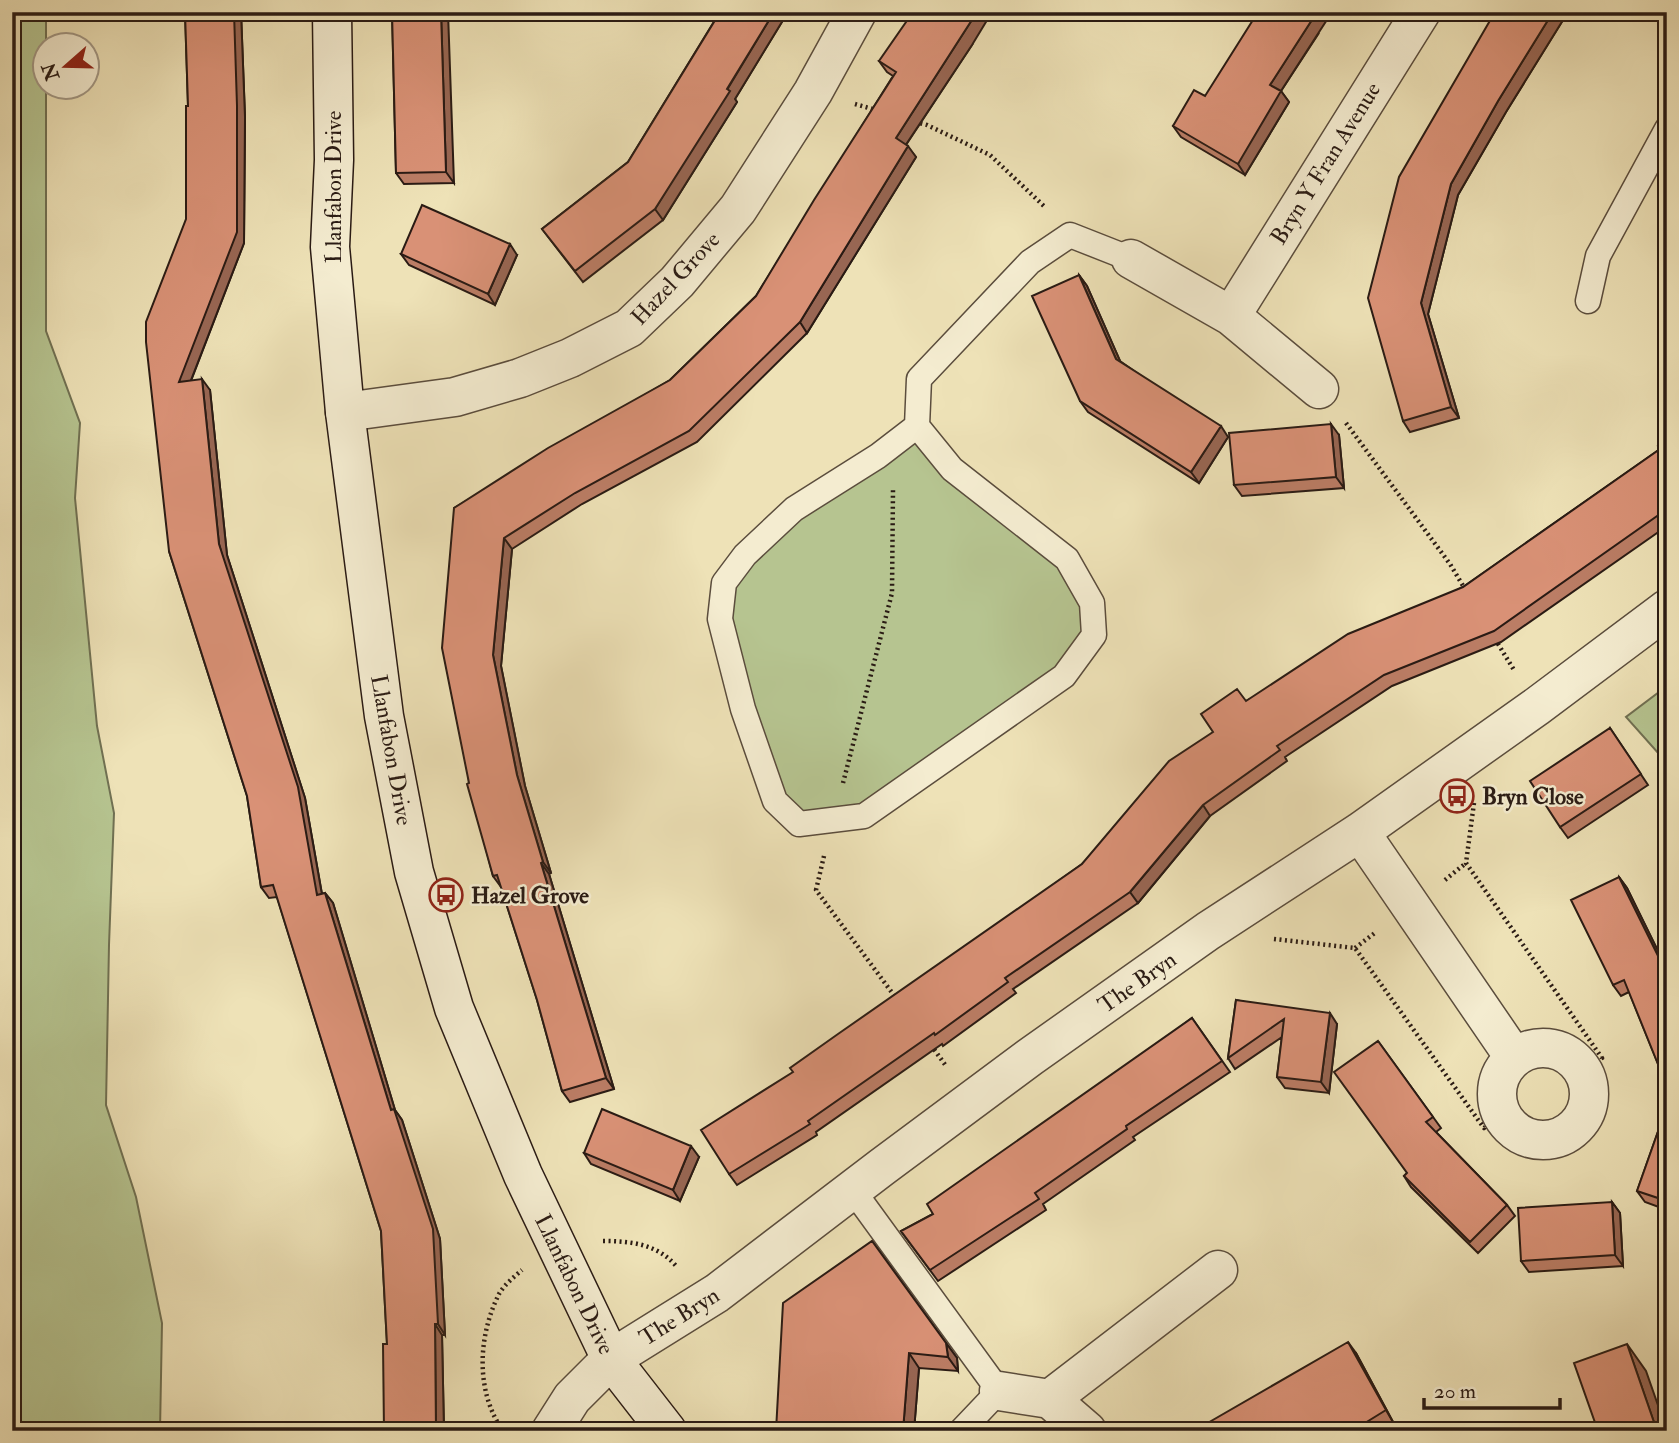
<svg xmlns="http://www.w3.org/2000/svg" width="1679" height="1443" viewBox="0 0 1679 1443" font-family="'IM FELL Double Pica',serif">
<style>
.green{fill:#b6c490;stroke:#707052;stroke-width:2}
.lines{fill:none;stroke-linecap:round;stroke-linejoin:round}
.lane-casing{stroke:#5b4d3d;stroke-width:27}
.street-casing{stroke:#5b4d3d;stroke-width:41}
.secondary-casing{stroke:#2a1b14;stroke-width:41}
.path{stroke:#2a1b14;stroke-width:4.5;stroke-dasharray:2 3.5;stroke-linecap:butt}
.lane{stroke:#f4ecd0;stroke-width:24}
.street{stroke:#f4ecd0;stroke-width:38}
.secondary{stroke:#f4ecd0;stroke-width:38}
.wall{fill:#bb7d65;stroke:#2a1b14;stroke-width:2}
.shaded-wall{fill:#986653;stroke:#2a1b14;stroke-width:2}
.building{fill:#d99176;stroke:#2a1b14;stroke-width:2}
.labels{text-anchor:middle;stroke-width:5;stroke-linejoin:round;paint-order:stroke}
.street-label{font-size:23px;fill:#2a1b14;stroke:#f4ecd0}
.poi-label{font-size:23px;font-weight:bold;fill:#2a1b14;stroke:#f4ecd0;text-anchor:start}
</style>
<rect width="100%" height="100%" fill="#eee2b7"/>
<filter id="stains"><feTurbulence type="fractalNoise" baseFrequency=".00286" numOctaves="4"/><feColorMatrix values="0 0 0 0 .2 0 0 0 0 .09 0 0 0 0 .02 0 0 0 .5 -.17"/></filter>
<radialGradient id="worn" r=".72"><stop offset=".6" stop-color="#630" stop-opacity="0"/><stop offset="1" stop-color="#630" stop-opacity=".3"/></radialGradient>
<path class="green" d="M12,12H46V331L80,423L75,498L97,726L114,813L109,945L106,1105L136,1197L162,1323L160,1431H12Z
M917,426L1067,559L1094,635L1064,676L864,816L799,824L775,801L724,583L745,555Z
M1667,686V763L1626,717Z"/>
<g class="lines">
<defs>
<path id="lane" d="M1588,301L1598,256L1667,129
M917,426L878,456L794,509L745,555L724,583L720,619L743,709L775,801L799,824L864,816L1064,676L1094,635L1092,603L1067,559L952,469L917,426L919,379L1030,262L1070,235L1131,259
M852,1189L999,1391L961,1431"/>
<path id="street" d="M1131,259L1231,316L1319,389
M1231,316L1421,12
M345,412L455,397L520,378L570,358L629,328L677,282L738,209L813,92L857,12
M1360,832L1514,1057
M1497 1094a46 46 0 1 1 92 0a46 46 0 1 1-92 0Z
M999,1391L1050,1399L1087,1431
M1050,1399L1218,1270
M551,1431L572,1398L611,1359L717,1293L882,1167L1030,1057L1208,931L1360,832L1536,707L1667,609"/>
<path id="secondary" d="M332,12L334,160L330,247L345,412L384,716L414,872L454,1008L523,1175L611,1359L667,1431"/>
</defs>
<use href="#lane" class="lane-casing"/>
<use href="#street" class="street-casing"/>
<use href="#secondary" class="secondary-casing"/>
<path class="path" d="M855,104L876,110
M915,122L927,125L990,155L1046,208
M1346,423L1450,564L1465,589
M1495,639L1514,670
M843,783L892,593L893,490
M1474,803L1466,863L1602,1058L1580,1066
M824,856L816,890L896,998
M1445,880L1466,863
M1274,939L1355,948L1484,1128L1501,1115
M1355,948L1376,932
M931,1045L946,1066
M603,1241C631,1241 658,1244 677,1267
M1663,1357L1667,1363
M503,1431C475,1391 478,1336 499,1294C504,1285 515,1276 522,1270"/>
<use href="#lane" class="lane"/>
<use href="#street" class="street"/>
<use href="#secondary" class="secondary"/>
</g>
<path class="wall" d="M185,12H241L245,117L244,243L191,381L210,390L227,555L305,798L322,894L325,893L333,903L395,1110L402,1120L440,1239L445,1335H442L444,1431H384L387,1344L381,1231L277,897L269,898L261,887L247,796L169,551L186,219L188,106Z
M392,12L454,183L404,184L396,173Z
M711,12H788L735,99L737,102L663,220L583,282L542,229L628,162L715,20L710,13Z
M1495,12H1568L1506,112L1458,195L1428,314L1459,418L1410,432L1403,421Z
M1319,33L1281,91L1289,102L1245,175L1181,137L1173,126L1205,96Z
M972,45L906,145L916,157L807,333L697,442L582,504L512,549L501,666L525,786L551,873L549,874L614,1089L570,1102L562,1091L537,1000L501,887L493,876L469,783L454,508L670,380L756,296L893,76L887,72L879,61Z
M401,254L517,255L495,305L409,265Z
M1079,275L1087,286L1120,361L1228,437L1199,483L1088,412L1080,401Z
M1339,435L1344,488L1242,496L1234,485Z
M1667,440V526L1501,642L1392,686L1285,757L1287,761L1210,816L1138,903L1013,989L1016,993L943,1046L942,1044L816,1132L817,1135L737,1185L729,1174L793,1072L1082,864L1213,732L1246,701L1463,587L1660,449Z
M1610,728L1648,785L1568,838L1560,827Z
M1619,877L1627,888L1667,970V1086L1629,992L1621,996L1613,985Z
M1236,1000L1337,1024L1329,1093L1285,1088L1277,1077L1282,1037L1235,1069L1228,1058Z
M1192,1018L1230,1072L1133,1137L1135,1140L1043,1204L1046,1210L938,1281L901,1231L933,1214Z
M1378,1041L1441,1128L1436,1132L1507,1205L1515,1216L1478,1253L1411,1187L1404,1176L1407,1173Z
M1667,1106V1210L1645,1202L1637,1191Z
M584,1153L699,1157L680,1201L591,1164Z
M1612,1202L1620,1213L1623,1266L1529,1272L1521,1261Z
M872,1241L957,1358L958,1371L919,1368L914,1431Z
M1356,1353L1393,1422L1378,1431H1201Z"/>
<path class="shaded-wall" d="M234,12H241L245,117L244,243L186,393L179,382Z
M441,12H448L454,183L446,172Z
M774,12H788L735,99L737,102L663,220L655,209Z
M977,12H992L972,45L903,149L896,138Z
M1317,12H1332L1281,91L1289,102L1245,175L1238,164L1270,85Z
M1553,12H1568L1506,112L1458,195L1428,314L1459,418L1451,407L1421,303L1451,184L1498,101Z
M908,146L916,157L807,333L800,322Z
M510,244L517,255L495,305L488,294Z
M1079,275L1087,286L1124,370L1116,359Z
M202,379L210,390L227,555L305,798L324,906L317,895L219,544Z
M1331,424L1339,435L1344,488L1336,477Z
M1221,426L1228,437L1199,483L1191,472Z
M504,538L512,549L501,666L525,786L551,873L543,862L517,775L493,655Z
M1203,805L1210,816L1138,903L1130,892Z
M541,863L549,874L614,1089L606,1078Z
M1619,877L1627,888L1667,969V974Z
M325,893L333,903L395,1110L402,1120L440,1239L445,1335L438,1324L391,1110Z
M1330,1013L1337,1024L1329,1093L1321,1082Z
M691,1146L699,1157L680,1201L673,1190Z
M1612,1202L1620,1213L1623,1266L1615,1255Z
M435,1324L442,1335L444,1431H436Z
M1348,1342L1356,1353L1393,1422L1386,1410Z
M946,1343L957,1358L958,1371L948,1357Z
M1627,1344L1646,1371L1667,1431H1657Z
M909,1353L919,1368L914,1431H903Z"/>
<path class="building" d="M185,12H234L237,106V232L179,382L202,379L219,544L298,787L317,895L325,893L391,1110L394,1109L433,1229L438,1324H435L436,1431H384L383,1344H387L381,1231L273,885L261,887L247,796L169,551L146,342V322L186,219V106H188Z
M392,12H441L446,172L396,173Z
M711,12H774L727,89L730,91L655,209L575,271L542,229L628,162L717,17L710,13Z
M913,12H977L896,138L908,146L800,322L689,431L575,493L504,538L493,655L517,775L543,862L541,863L606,1078L562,1091L537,1000L497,875L493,876L467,784L469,783L442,648L454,508L548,448L670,380L756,296L814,200L896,72L879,61Z
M1258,12H1317L1270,85L1281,91L1238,164L1173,126L1194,90L1205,96Z
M1495,12H1553L1498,101L1451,184L1421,303L1451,407L1403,421L1368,298L1399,177Z
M422,205L510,244L488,294L401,254Z
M1079,275L1116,359L1221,426L1191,472L1080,401L1032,296Z
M1331,424L1336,477L1234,485L1229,433Z
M1667,440V509L1494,631L1384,675L1277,746L1280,750L1203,805L1130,892L1005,978L1008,982L935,1035L934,1033L808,1121L810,1124L729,1174L701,1130L793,1072L790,1068L838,1034L1082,864L1169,761L1213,732L1201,714L1237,689L1246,701L1348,634L1463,587L1660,449L1658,446Z
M1610,728L1641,774L1560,827L1530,781Z
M1619,877L1667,974V1084H1666L1624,980L1613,985L1571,900Z
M1236,1000L1330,1013L1321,1082L1277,1077L1284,1019L1228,1058Z
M1192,1018L1222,1061L1126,1126L1127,1129L1035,1193L1039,1199L930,1270L901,1231L933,1214L927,1204Z
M1378,1041L1433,1117L1426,1122L1507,1205L1470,1242L1404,1176L1407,1173L1334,1072Z
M1667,1106V1201L1637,1191Z
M602,1109L691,1146L673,1190L584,1153Z
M1612,1202L1615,1255L1521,1261L1518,1208Z
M872,1241L946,1343L948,1357L909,1353L903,1431H776L783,1303Z
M1348,1342L1386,1410L1352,1431H1201L1199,1428Z
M1627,1344L1657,1431H1598L1574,1363Z
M1436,1425L1443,1431H1432Z"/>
<defs>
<symbol id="bus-ring" viewBox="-11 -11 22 22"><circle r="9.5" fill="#f4ecd0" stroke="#8f2418" stroke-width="1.5"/><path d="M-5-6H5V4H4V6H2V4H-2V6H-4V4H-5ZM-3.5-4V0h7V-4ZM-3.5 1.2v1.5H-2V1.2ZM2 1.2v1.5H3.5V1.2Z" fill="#8f2418"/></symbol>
</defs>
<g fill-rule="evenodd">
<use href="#bus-ring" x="1438" y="777" width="38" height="38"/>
<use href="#bus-ring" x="427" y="876" width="38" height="38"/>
</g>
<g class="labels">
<g class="street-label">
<text transform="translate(1325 163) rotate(-58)" y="8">Bryn Y Fran Avenue</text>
<text transform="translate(333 187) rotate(-90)" y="8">Llanfabon Drive</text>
<text transform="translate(675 278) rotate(-47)" y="8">Hazel Grove</text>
<text transform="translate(392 750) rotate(80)" y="8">Llanfabon Drive</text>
<text transform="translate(1137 982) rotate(-35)" y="8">The Bryn</text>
<text transform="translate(575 1284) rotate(64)" y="8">Llanfabon Drive</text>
<text transform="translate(679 1316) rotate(-32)" y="8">The Bryn</text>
</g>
<g class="poi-label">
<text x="1482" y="804">Bryn Close</text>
<text x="471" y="903">Hazel Grove</text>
</g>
</g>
<rect width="1679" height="1443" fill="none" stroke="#eee2b7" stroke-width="42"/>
<rect x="14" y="14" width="1651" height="1415" fill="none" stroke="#2a1b14" stroke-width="3.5"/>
<rect x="21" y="21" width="1637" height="1401" fill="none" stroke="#2a1b14" stroke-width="2"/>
<g transform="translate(66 66) rotate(250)"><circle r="33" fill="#f4ecd0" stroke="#a39885" stroke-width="2"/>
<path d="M0-5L12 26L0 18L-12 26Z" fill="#8f2418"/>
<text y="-10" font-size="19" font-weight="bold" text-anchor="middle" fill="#2a1b14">N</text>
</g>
<path d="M1424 1398v10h136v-10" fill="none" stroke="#2a1b14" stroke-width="3.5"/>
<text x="1434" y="1398" font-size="21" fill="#2a1b14" stroke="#f4ecd0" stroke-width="5" paint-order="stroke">20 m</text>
<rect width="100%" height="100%" filter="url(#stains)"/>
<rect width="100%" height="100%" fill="url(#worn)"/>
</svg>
